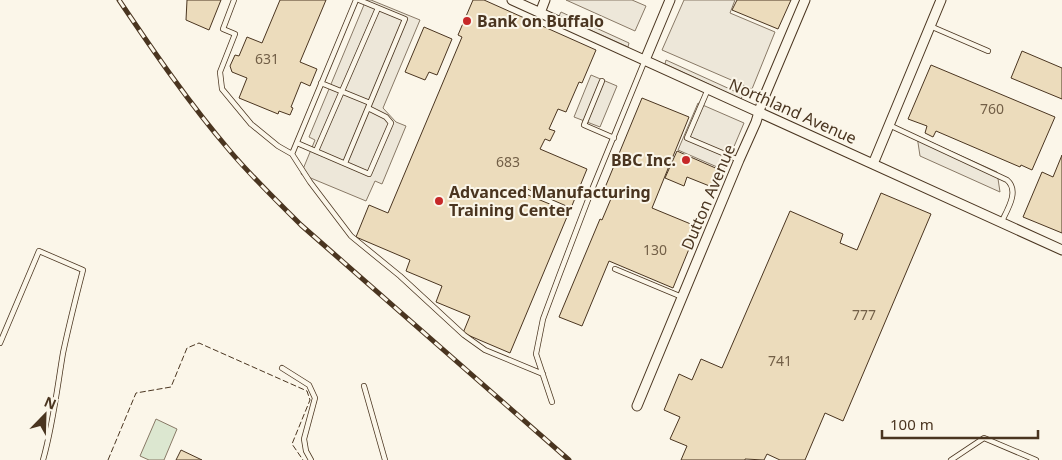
<svg xmlns="http://www.w3.org/2000/svg" width="1062" height="460" viewBox="0 0 1062 460" font-family="'Noto Sans',sans-serif">
<style>
.green{fill:#dce7d0;stroke:#887966}
.parking{fill:#ede7d9;stroke:#887966}
.building{fill:#ecdcbc;stroke:#4a3520}
.lines{fill:none;stroke-linecap:round;stroke-linejoin:round}
.lane-casing{stroke:#4a3520;stroke-width:6}
.street-casing{stroke:#4a3520;stroke-width:11}
.lane{stroke:#fbf6e9;stroke-width:4.5}
.street{stroke:#fbf6e9;stroke-width:9}
.rail-casing{stroke:#4a3520;stroke-width:5}
.rail{stroke:#fbf6e9;stroke-width:3;stroke-dasharray:9;stroke-linecap:butt}
.fence{stroke:#4a3520;stroke-width:1;stroke-dasharray:6 2.5;stroke-linecap:butt}
.poi-dot{fill:#c62828;stroke:#fbf6e9;stroke-width:2}
.labels{text-anchor:middle;stroke-width:4;stroke-linejoin:round;paint-order:stroke}
.number-label{font-size:14px;fill:#725f47}
.poi-label{font-size:16px;font-weight:bold;fill:#4a3520;stroke:#fbf6e9;text-anchor:start}
.street-label{font-size:16px;fill:#4a3520;stroke:#fbf6e9}
</style>
<rect width="100%" height="100%" fill="#fbf6e9"/>
<path class="green" d="M156,419L177,429L164,460H149L140,456Z"/>
<path class="parking" d="M366,0H371L420,20L383,108L396,122L406,126L382,184L375,181L366,201L301,174L315,140L309,137Z
M566,0H632L646,6L635,31Z
M684,0H735L730,13L775,32L752,89L662,50Z
M561,12L629,43L628,47L559,16Z
M666,60L743,95L741,99L665,64Z
M591,75L617,86L600,127L574,117Z
M698,103L744,123L724,170L678,150Z
M917,136L997,172L1000,192L920,156Z"/>
<path class="building" d="M187,0H221L209,30L186,20Z
M280,0H326L300,62L317,69L310,86L301,82L291,107L293,108L290,115L279,111L278,114L239,98L247,78L232,72L230,66L235,55L239,56L247,37L262,43Z
M473,0H484L596,50L582,83L579,82L566,112L558,109L549,129L555,131L550,141L545,139L540,149L587,169L571,208L525,188L523,193L569,212L510,353L463,333L470,316L436,302L442,286L406,271L410,260L356,237L369,205L388,213L462,37L458,35Z
M737,0H791L778,29L732,10Z
M424,27L452,39L437,75L429,72L425,80L405,72Z
M1022,51L1062,68V99L1011,78Z
M931,65L1055,117L1032,170L1021,165L1020,167L936,131L933,137L925,133L927,126L908,119Z
M642,98L689,117L652,208L698,227L673,288L609,261L582,326L559,317L600,219L602,220L613,194L604,190Z
M677,151L720,170L712,187L687,177L684,186L665,178Z
M1062,155V233L1023,217L1042,172L1053,177Z
M881,193L931,214L843,421L825,413L805,460H780L767,454L764,460L745,459V460H681L687,446L670,439L680,417L664,410L679,374L692,380L701,359L722,368L790,211L843,234L840,243L857,250Z
M181,450L202,460H176Z"/>
<g class="lines">
<defs>
<path id="lane" d="M234,0L223,29L235,34L220,72L222,89L251,124L278,146L292,154
M356,0L292,154L310,182L351,236L400,276L464,335L485,350L543,374
M930,26L988,51
M602,81L584,125L614,138
M321,83L370,103
M708,89L687,138L739,160
M889,125L1007,180C1020,191 1007,210 1001,223
M297,143L369,174L391,123L386,117L368,108
M316,151L378,8
M345,163L405,19L359,0
M615,269L682,297
M0,343L39,251L83,270C76,297 69,325 63,353C57,389 53,425 43,460
M282,368L309,385L315,398L304,439L306,451L311,460
M364,386L385,460
M552,402L536,354L543,319L559,276L591,192L645,60
M951,460L984,438L1036,460"/>
<path id="street" d="M512,0L1062,250
M540,13L545,0
M645,60L670,0
M873,164L941,0
M637,406L739,160L756,122L762,102L805,0"/>
</defs>
<use href="#lane" class="lane-casing"/>
<use href="#street" class="street-casing"/>
<use href="#lane" class="lane"/>
<use href="#street" class="street"/>
<defs>
<path id="rail" d="M119,0C154,52 189,103 230,151C252,177 277,201 301,225L569,460"/>
</defs>
<use href="#rail" class="rail-casing"/>
<use href="#rail" class="rail"/>
<path class="fence" d="M108,460L136,393L171,387L187,348L199,343L307,391L310,400L292,444L303,460"/>
</g>
<g class="poi-dot">
<circle cx="467" cy="21" r="5"/>
<circle cx="686" cy="160" r="5"/>
<circle cx="439" cy="201" r="5"/>
</g>
<g class="labels">
<g class="number-label">
<text x="267" y="64">631</text>
<text x="992" y="114">760</text>
<text x="508" y="167">683</text>
<text x="655" y="255">130</text>
<text x="864" y="320">777</text>
<text x="780" y="366">741</text>
</g>
<g class="poi-label">
<text x="477" y="27">Bank on Buffalo</text>
<text x="676" y="166" text-anchor="end">BBC Inc.</text>
<text x="449" y="198">Advanced Manufacturing<tspan x="449" dy="18">Training Center</tspan></text>
</g>
<g class="street-label">
<text transform="translate(793 111) rotate(24)" y="6">Northland Avenue</text>
<text transform="translate(708 197) rotate(-67)" y="6">Dutton Avenue</text>
</g>
</g>
<g transform="translate(45 415) rotate(23)" stroke="#fbf6e9" stroke-width="4" paint-order="stroke">
<path d="M0-4L9 19L0 12L-9 19Z" fill="#4a3520"/>
<text y="-8" font-size="14" font-weight="bold" text-anchor="middle" fill="#4a3520">N</text>
</g>
<path d="M882 430v8h156v-8" fill="none" stroke="#4a3520" stroke-width="2.5"/>
<text x="890" y="430" font-size="15" fill="#4a3520" stroke="#fbf6e9" stroke-width="4" paint-order="stroke">100 m</text>
</svg>
